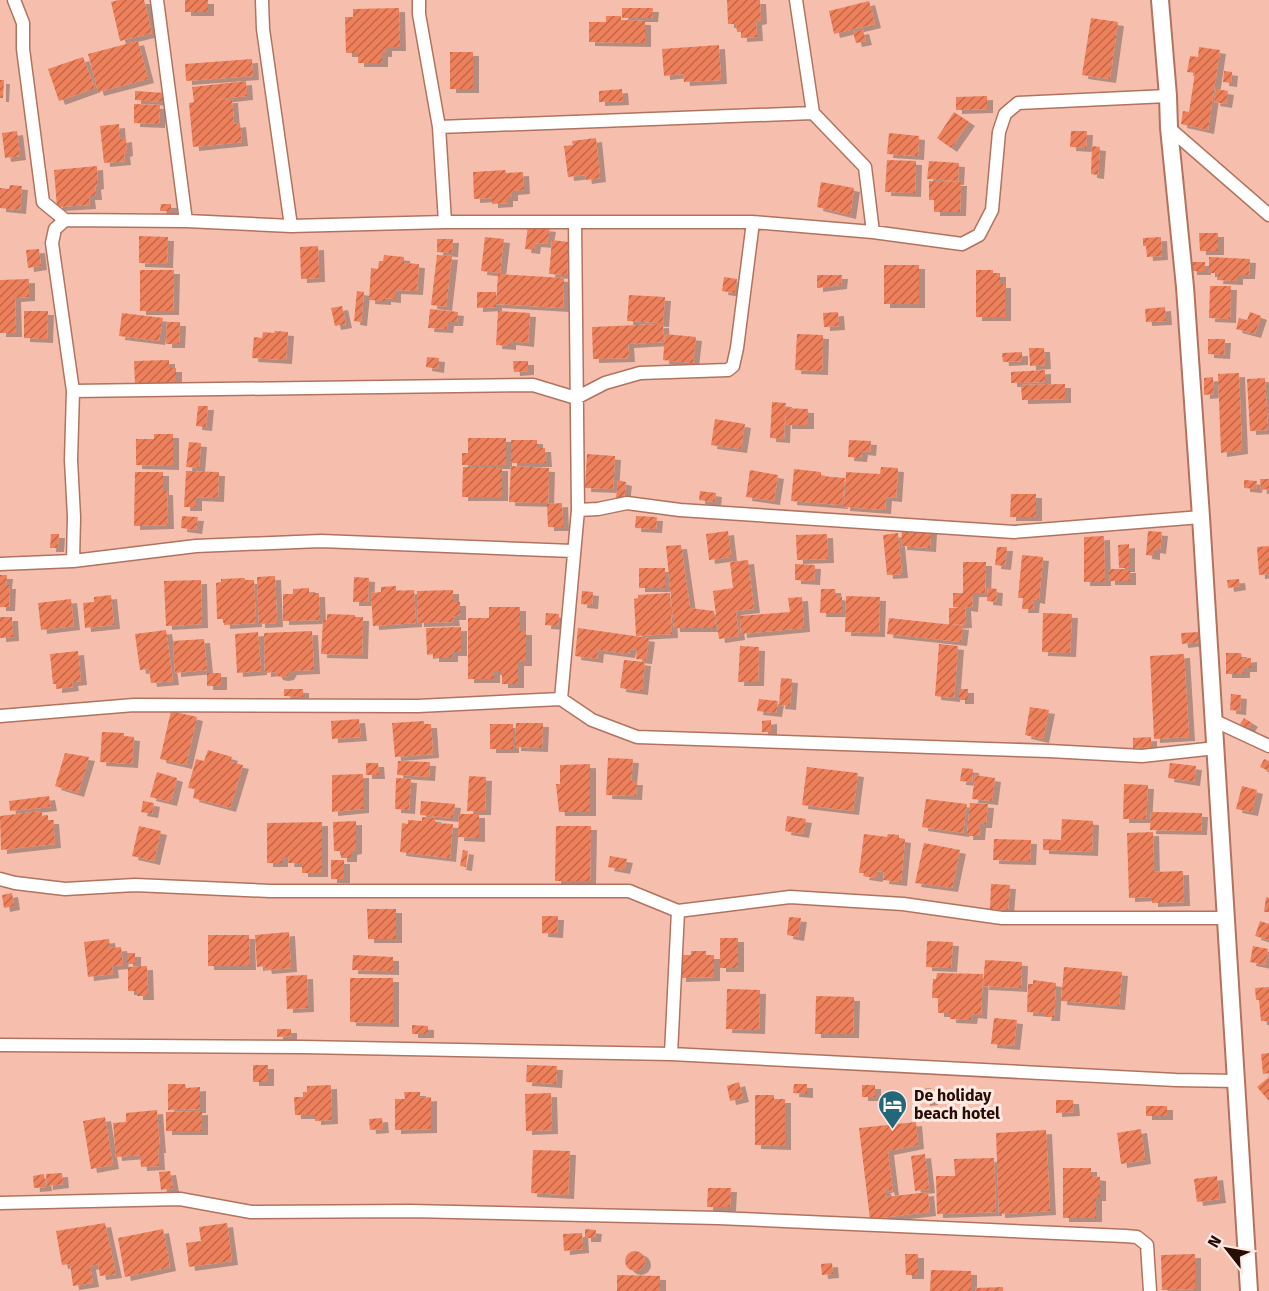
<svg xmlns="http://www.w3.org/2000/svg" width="1269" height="1291" viewBox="0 0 1269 1291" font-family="'Fira Sans',sans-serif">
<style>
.building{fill:url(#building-hatch);filter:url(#shadow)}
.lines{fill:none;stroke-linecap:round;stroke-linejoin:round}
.street-casing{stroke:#b1735f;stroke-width:15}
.secondary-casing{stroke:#b1735f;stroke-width:20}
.street{stroke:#fff;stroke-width:12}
.secondary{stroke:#fff;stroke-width:16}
.labels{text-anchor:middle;stroke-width:6;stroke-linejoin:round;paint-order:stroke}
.poi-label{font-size:16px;font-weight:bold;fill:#260e07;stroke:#ffe9e2;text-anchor:start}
</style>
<defs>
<pattern id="building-hatch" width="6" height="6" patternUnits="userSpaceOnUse" patternTransform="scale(1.5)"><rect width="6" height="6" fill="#ee805c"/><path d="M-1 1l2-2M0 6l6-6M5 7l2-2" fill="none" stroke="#c1674a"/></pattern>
<filter id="shadow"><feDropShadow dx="6" dy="4" stdDeviation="0" flood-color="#0004"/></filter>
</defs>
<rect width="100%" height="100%" fill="#f6bfad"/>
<path class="building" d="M119,0H144L152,33L120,41L111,2Z
M185,0H208V12H185Z
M727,0H760L761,20L756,21L757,37L741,38V32H737L736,24H728Z
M869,1L875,24L834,34L829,11Z
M399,8L400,47H386V53H382V63H358V53H346L345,17H353V9Z
M622,8H653L652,18H622Z
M606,16H621V20L645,21V43L589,42V22H606Z
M1091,18L1118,22L1110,79L1082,75Z
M863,30L866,41L856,43L853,32Z
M138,41L148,79L98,92L88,54Z
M719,45L721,80L684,82L683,74L664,76L662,49Z
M1199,47L1220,50L1208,130L1181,124L1183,111L1189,112L1195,73L1187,72L1190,56L1198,57Z
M450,52H473V89H450Z
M83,57L95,88L59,101L48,69Z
M252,59L253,76L186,81L185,64Z
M1224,71L1232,72L1231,83L1223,82Z
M0,80H4L3,98H0Z
M246,81L247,96L211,100L232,99L234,124L240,123L242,142L193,147L189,103L194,102L192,87Z
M622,89L623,101L599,102V91Z
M1216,89L1228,91L1226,104L1214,102Z
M135,91L165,93L164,102L135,100Z
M987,96V109L956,110V97Z
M134,104L160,105L159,124L134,123Z
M954,112L969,122L951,148L937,138Z
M119,124L120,139L126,138L127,152L124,153L125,161L104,163L100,126Z
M17,131L20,156L5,158L2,133Z
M1071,131H1087L1086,148L1070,147Z
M889,133L919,136L918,156L887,154Z
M596,138L600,178L586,180L585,175L568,177L564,146L573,145L572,141Z
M1092,146L1100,147L1098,175L1091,174Z
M887,160L916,161L915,193L885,192Z
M929,161L959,163L958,181L927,179Z
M97,166L98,185L95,186L96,196H89L90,205L57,207L54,170Z
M505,170L506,173L523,172L524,190L512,191V197H507V203L492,204V198L474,199L473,172Z
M929,181L961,182L960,212H934V200H929Z
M821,182L854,188L850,215L817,207Z
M10,185L22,186L20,210L0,208V188L9,189Z
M161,204H171V211H160Z
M528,225L550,228L547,244L535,243L534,250L525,249Z
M1199,233H1218V251H1200Z
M139,236L168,237L167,264L139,263Z
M485,237L504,239L500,273L481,271Z
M1161,237L1162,256L1147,257L1146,246H1143V238Z
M437,239H453L452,253L437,252Z
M552,240L569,242L567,275L549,274Z
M318,246L319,278L301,279L300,247Z
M39,249L41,266L28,268L26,250Z
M384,255L404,257V263L419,264L417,291L395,290V299L385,298V301L369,300L371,268L378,269L379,261H383Z
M437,255L452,256L446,307L431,305Z
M1209,257L1250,259L1249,275H1237V281L1217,280L1218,273H1209Z
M1191,262H1205V271H1191Z
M884,265H919V304H884Z
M140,270H174L173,311H140Z
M976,270H993V273H1000V284H1005V317H976Z
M498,274L564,278L563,308L496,304Z
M817,275H842L841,285L817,288Z
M724,277L737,279L735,293L722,291Z
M29,279V297L15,298L16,333H0V280Z
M1210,286H1231L1230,319L1209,318Z
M357,291L364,292L361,322L354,321Z
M477,292H496V307L477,308Z
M629,295L665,297L663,323L627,321Z
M342,306L346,324L335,326L331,308Z
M1165,307L1166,321L1146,322L1145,309Z
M430,309L458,312L457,322H448L447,329L428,328Z
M24,311H48L47,339L24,338Z
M498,311L530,313L528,343L510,341V346L496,345Z
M838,312L839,326L824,327L823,313Z
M1250,312L1261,316L1255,334L1236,329L1239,318L1247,320Z
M122,313L163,318L159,341L119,336Z
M167,322H180L179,344H166Z
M663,324L664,342L628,344L629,358L593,359L592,327Z
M275,331L288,332L286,360L252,358L254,337L262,338L263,332L274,333Z
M665,334L696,337L693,363L663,360Z
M797,334L823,335L822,371L795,370Z
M1208,339H1225L1224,355L1208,354Z
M1029,348H1044L1045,365L1030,366Z
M1022,352V361L1003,362L1002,353Z
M427,357L439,358L438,369L426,367Z
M169,360V368H176V383L135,384L134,361Z
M513,361H528V371L514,372Z
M1045,370V382L1011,383V372Z
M1239,373L1242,450L1221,453L1218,374Z
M1213,377L1214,394L1204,395V378Z
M1265,378L1268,430L1250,431L1247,379Z
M1065,384V399L1022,400L1021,385Z
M772,402L786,403L785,408L808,409V425H786L785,411L784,439L770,438Z
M198,406H208L206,427L196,426Z
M715,419L745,424L741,449L711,445Z
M154,434H173V466L136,465V439H154Z
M468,438H506V465H462V453H468Z
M511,440H537V448H545L546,463H511Z
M849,440L871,441L870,452L862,451L861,458L848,457Z
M189,442L201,443L199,468L186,467Z
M587,454L615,456L613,489L585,488Z
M511,466L549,468L548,503L509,502Z
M463,467H502V497H462Z
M881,467L898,468L896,498L886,497L885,510L844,507L846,472L880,474Z
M794,469L821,472V476L845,478L842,505L791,501Z
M750,470L778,475L774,501L746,497Z
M186,471L219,472L218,498L196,497V507H184Z
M135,472H163V491H167L168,525L134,526Z
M1260,479H1269V489L1261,490Z
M618,480L626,482L624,499L616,498Z
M1244,480L1257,481L1256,489L1244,488Z
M700,491L716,493L715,502L699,500Z
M1011,494H1036V517H1010Z
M562,503L563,527H548L547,504Z
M182,516L198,517L196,530L181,528Z
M636,516L657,517L656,529L635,528Z
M902,529L931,530L930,548L901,546Z
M728,531L731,557L709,560L706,534Z
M1148,531L1162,532L1160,550L1154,549V556L1146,555Z
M898,533L902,574L887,575L883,535Z
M51,534H59L58,548H50Z
M827,534L828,559L797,560L796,535Z
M1104,536L1105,582H1084V537Z
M1129,544V568H1119L1118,545Z
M681,545L690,608L714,611L716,628H674L666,546Z
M1269,546V574L1259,575L1257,547Z
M997,547H1007L1005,566L995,565Z
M1022,555L1043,557L1039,600L1034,599L1033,609H1022L1023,598H1018Z
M748,560L754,609L736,611L739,636L719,639L713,591L733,588L730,562Z
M963,562H986L985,593H973L972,608L965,607L966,624L949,625V608H960L953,607V593H963Z
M795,564L815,565L814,581L795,580Z
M639,568H665V588H639Z
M1109,569H1130V581H1109Z
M0,575H7L6,585H10L9,607H0Z
M275,576L277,623L259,624L257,577Z
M354,577L369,578L368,602H353Z
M245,578V580H254L256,623L224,625V619H217L216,583L221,582V579Z
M1239,579L1240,586L1228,588L1227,580Z
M201,580L202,624L166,626L164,581Z
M396,586V591L414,590L416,623L373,626L371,593L381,592V587Z
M309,588V593H319L320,620L283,621V594H293V589Z
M988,588L997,589L996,602L987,601Z
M821,589H835L836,596L842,597V613H820Z
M453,590V602H460V616H453L454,622L418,623L417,591Z
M582,591L593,592L592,605L581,604Z
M670,593L672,634L636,636L634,599L638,598V595Z
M111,595L114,625L85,628L83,603L94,602V597Z
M846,596L880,597L879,633L845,632Z
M802,597L804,628L741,634L740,616L790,612L788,598Z
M71,599L74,626L41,630L38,603Z
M489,607H520V631H526V662H518V684H502V671H494V679H468V618H489Z
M546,613L559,614L558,626L545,625Z
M1043,613L1072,614L1070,653L1042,652Z
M327,614L355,615V617H363L362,655L321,654L323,620H327Z
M0,617H12L13,637L0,638Z
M889,618L963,626L961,642L887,634Z
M461,627V652H452V658H433V654L427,655L426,628Z
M578,628L649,638L646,660L636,659L637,650L630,649L629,654L598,650L597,659L575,656Z
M166,630L173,681L151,683L149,669L140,670L135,634Z
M312,631L314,670L291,671L288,676L282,677L277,676L275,672L265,673L264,633Z
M258,632L261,671L237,673L235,634Z
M1199,632L1200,642L1182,644L1181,633Z
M204,639L207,670L175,673L173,641Z
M939,644L958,646L954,698L935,696Z
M740,646L759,647L758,682H738Z
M78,651L81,681L72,682L73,687L56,689V684H53L50,654Z
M1226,653H1241L1242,659L1251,658V668H1244V674H1226Z
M1184,654L1189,737L1154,739L1150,656Z
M624,660L645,662L642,691L620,688Z
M207,673H221V686H207Z
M781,678L792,679L790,706L779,705Z
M284,689H303V697L284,696Z
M959,689H968V700H959Z
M1231,694L1241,695L1240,711L1230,710Z
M759,699L778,701L776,713L757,711Z
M1030,707L1049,710L1043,739L1025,735Z
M171,711L197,717L186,765L160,759Z
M1244,718L1252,723L1248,729L1240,724Z
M359,719L361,737L332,739L331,721Z
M771,720V732H762V721Z
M424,721V724H431L433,754L395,757L392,723Z
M516,723H543L542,748L515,747Z
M490,724H513V749H490Z
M102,732L124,733V736L134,737L132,764L100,762Z
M1151,737V747L1133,748V738Z
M208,750L232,757L230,762L243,765L230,808L193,798L195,789L188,788L196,759L204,761Z
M65,753L89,757L78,793L55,786Z
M608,758L633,759L631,781H637L636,796L606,795Z
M1264,759L1269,761V771L1260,767Z
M398,761L430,762L429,777L397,775Z
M366,763H378L379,775H366Z
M1170,763L1196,766L1194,782L1168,778Z
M590,764V812H559L556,784H560V765Z
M807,767L858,773L853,811L802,805Z
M962,768L973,769L972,782L960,781Z
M157,772L177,778L171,802L150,797Z
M363,774V809L332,812V775Z
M975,775L995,778L992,801L972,799Z
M469,776L486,777L485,811H467Z
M396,778L411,779L409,810L395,809Z
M1124,784L1148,785L1146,819H1123Z
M1242,786L1257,790L1252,812L1236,809Z
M49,796L51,807L10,811L9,801Z
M926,799L967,804L963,833L922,827Z
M143,801L154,803L152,814L141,812Z
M421,801L455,804L453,818L420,815Z
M970,803L988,804L986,824H980L979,836H967Z
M42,811V816H48V820H53L55,844L1,850L0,816Z
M1151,812L1202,813L1201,831L1150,830Z
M459,814H479V838L458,837Z
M787,816L806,819L803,834L785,831Z
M422,817L435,818V823L453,824L450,858L400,852L402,823L408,824V820L422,821Z
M1062,819L1093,821L1092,852L1043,850V839L1061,840Z
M356,821V850L351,851V858H341V851H334L333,822Z
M322,822V873H302V863H288L289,857H282V863H267V823Z
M139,826L161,831L154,861L132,856Z
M556,826H591L590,881H555Z
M1153,832L1154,872L1183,871L1184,902L1152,903V897L1129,898L1127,833Z
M864,834L887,837L888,834L899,835V838L905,839L901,882L883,880L884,872L877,871V878L863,876L864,873H859Z
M994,839L1031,840L1030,861L993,860Z
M924,843L960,850L952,888L915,883Z
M463,850L468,851L466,867L460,866Z
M610,856L627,859L624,870L608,867Z
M331,860H344V879H331Z
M991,884L1010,885L1008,910L990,909Z
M12,893L14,906L4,908L2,895Z
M1266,897L1269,898V912H1264Z
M367,909H396V939H368Z
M542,916H558L557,934L542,933Z
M789,917L801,918L798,937L787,935Z
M1260,921L1269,924V940L1255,936Z
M289,932L291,968L266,970L265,966L257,967L255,935Z
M208,935H249L250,966H208Z
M720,938H738V968H720Z
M109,939L110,948L121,947L123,965L112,966L113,974L88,977L84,942Z
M927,941L953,942L951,968L926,967Z
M1253,946L1268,949L1265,965L1250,962Z
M691,951H706V955H714V977L680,978V955H691Z
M127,953H135V964H127Z
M353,955L393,957V971L352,970Z
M985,960L1022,962L1021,988L983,986Z
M147,966L148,996H137V991H128V967Z
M1064,967L1122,972L1119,1006L1061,1001Z
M937,973L983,974L981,1015L972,1014L971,1020L950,1019V1013H938V998H932L933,979H936Z
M307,975L308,1008L287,1009L286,976Z
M350,978H393V1023L350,1022Z
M1033,980L1056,983L1054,1017H1045L1046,1013L1027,1012L1028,984H1033Z
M1269,987V1021H1261L1259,1000H1256L1255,988Z
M727,989L760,990L759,1030L726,1029Z
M816,996L854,997L853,1034H815Z
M994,1018L1017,1020L1014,1046L991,1044Z
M412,1025L428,1026V1034H412Z
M277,1029H291V1036L277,1037Z
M1269,1053V1073L1263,1074L1261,1054Z
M253,1065H268V1082H253Z
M527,1065L557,1066L556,1084L526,1082Z
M1269,1077V1101L1257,1087Z
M739,1082L743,1098L730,1101L727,1086Z
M168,1084H185L186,1088L200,1087V1109L168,1110Z
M794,1084H807V1094L793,1093Z
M331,1085L332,1120L315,1121V1115H295L294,1097H303V1092H307V1086Z
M862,1085H875V1097H862Z
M931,1088L932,1101L924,1102L923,1089Z
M404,1092H420V1098L431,1097V1129L395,1130V1099H405Z
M551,1093L552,1130L526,1131L525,1094Z
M755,1095H774V1099H785V1146L755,1145Z
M1056,1100H1073L1074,1112L1056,1113Z
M1146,1106H1167V1116H1146Z
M157,1110L160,1149H158L159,1166L141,1167L140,1155L116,1157L113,1123L126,1122V1113Z
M202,1111V1131H166V1112Z
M105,1117L113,1165L91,1169L83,1121Z
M382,1118L383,1129L370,1130L369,1119Z
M916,1122L918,1145L888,1151L893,1192H889L888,1188L883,1190H885L886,1197L928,1192L930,1212L870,1219L859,1128Z
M1141,1129L1145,1160L1121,1164L1117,1133Z
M1046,1130L1050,1211L999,1214L996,1133Z
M533,1150L570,1151L568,1195L531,1193Z
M925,1154L929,1189L915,1191L911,1156Z
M994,1158L996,1212L937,1214L936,1176H955L954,1159Z
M1063,1168H1091V1176L1100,1177V1197H1096V1218H1063Z
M170,1171L173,1188L161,1190L159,1172Z
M62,1173L63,1184L47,1186L46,1174Z
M44,1174L46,1187L34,1188L33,1176Z
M1217,1176L1220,1199L1197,1202L1194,1179Z
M708,1188H731L730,1207H707Z
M105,1223L116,1274L100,1276L98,1264L90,1266L93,1283L73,1286L70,1264L62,1265L56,1231Z
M227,1223L232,1261L189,1267L186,1243L201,1241L199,1227Z
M163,1229L170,1267L125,1277L118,1238Z
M585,1229L596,1230L595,1238H585Z
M582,1233L583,1249L564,1251L563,1234Z
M625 1261a10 10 0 1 1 20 0a10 10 0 1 1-20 0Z
M905,1254H918V1275H906Z
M1195,1254V1289L1162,1290L1161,1255Z
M832,1263L833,1274L822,1275L821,1264Z
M931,1270L971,1271V1291H930Z
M617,1275L660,1276V1291H617Z
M1003,1287V1291H976L975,1288Z"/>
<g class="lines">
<defs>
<path id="street" d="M14,0L23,23V49L43,202L65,220L186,221L291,226L445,222
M157,0L186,221
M262,0L263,29L291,226
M419,0V14L439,127
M796,0L813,113L865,167L873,232
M813,113L439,127L445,222H753L873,232L962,244L979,235L992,210L999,132L1005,114L1018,103L1168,96
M1169,128L1269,215
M65,220L55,229L52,243L73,391L71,460L74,517L73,561
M575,222L578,510L561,699L592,720L637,737L1049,751L1142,756L1216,748
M73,391L533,385L576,398L605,383L640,373L728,370L733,366L737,348L753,222
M578,510L598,509L627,503L680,510L1014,532L1201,517
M0,564L73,561L196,546L321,541L573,551
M0,716L134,705L418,706L561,699
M1213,720L1269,746
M0,879L15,883L65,889L135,885L270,891H629L678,911L790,897L903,904L1002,918H1227
M0,1045L303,1047L671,1054L1176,1080L1237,1081
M671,1054L678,911
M0,1203L180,1199L251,1212L411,1211L718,1218L1125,1236L1137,1237L1147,1245L1150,1291"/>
<path id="secondary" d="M1160,0L1168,96L1169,128L1185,287L1201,517L1249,1291"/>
</defs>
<use href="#street" class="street-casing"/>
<use href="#secondary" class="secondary-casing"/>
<use href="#street" class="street"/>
<use href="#secondary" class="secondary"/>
</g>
<defs>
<symbol id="hotel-pin" viewBox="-11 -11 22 30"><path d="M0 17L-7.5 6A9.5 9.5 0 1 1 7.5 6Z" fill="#236778" stroke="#ffe9e2"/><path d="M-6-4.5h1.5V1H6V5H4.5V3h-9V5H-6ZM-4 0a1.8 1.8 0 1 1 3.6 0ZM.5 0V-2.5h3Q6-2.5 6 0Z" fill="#fff"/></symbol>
</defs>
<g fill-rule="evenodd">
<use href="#hotel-pin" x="876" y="1088" width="33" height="45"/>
</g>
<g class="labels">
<g class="poi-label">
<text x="914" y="1101">De holiday<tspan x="914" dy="18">beach hotel</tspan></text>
</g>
</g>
<g transform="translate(1227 1249) rotate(301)" stroke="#ffe9e2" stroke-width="4.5" paint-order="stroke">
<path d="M0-4.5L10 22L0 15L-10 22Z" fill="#260e07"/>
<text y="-9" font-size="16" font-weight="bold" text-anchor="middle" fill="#260e07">N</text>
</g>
</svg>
